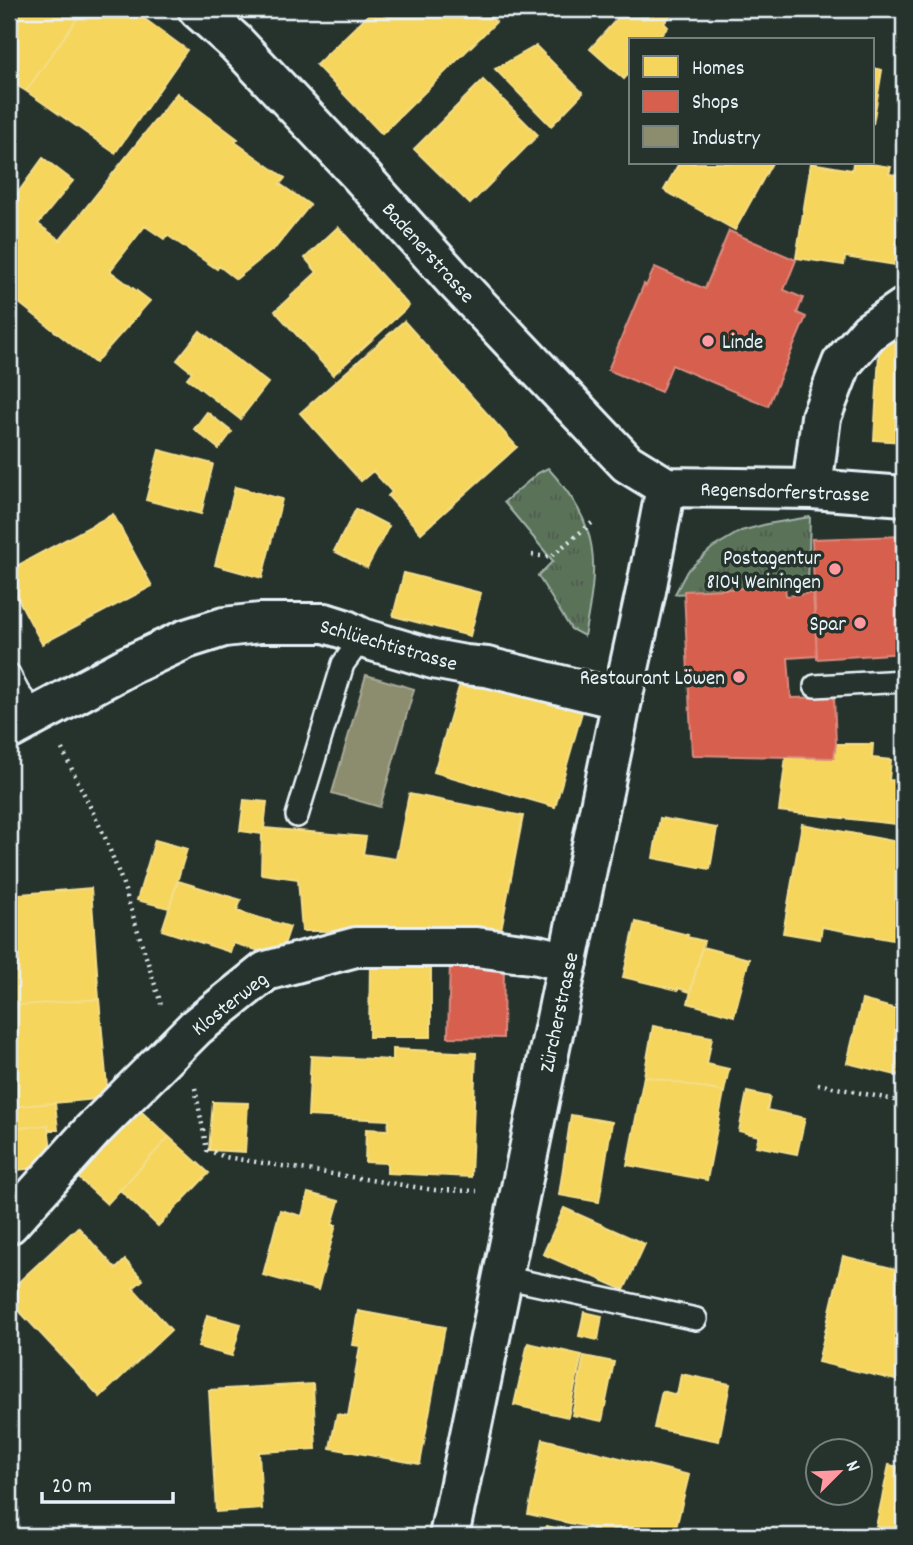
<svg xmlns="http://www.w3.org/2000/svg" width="913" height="1545" viewBox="0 0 913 1545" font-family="Dekko,sans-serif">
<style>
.park{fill:url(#park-tufts);stroke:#a1b2a8;stroke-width:2}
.homes{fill:#f6d55c;stroke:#f2dd8b;stroke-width:2}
.shops{fill:#d6604d;stroke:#db8c80;stroke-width:2}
.industry{fill:#8c8c6e;stroke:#a8aa97;stroke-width:2}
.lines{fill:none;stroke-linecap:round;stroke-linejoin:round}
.lane-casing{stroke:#e8f1f8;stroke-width:26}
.street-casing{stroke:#e8f1f8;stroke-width:44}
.secondary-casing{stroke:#e8f1f8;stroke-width:44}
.path{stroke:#e8f1f8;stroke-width:4.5;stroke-dasharray:2 5;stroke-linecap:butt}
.lane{stroke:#26332d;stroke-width:21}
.street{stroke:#26332d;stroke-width:38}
.secondary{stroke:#26332d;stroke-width:38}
.poi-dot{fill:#ff9aa2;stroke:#26332d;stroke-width:2.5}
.labels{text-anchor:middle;stroke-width:7;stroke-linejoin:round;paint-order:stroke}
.street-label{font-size:21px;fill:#e8f1f8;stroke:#26332d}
.poi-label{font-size:21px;fill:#e8f1f8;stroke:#26332d;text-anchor:end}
</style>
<defs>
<pattern id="park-tufts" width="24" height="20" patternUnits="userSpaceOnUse" patternTransform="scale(1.75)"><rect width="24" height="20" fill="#5a7358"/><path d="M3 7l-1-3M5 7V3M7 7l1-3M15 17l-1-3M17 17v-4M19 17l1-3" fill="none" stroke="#4f5b50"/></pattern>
</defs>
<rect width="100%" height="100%" fill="#26332d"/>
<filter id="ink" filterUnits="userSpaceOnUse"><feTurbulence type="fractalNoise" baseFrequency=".0143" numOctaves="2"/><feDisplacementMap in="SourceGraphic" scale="14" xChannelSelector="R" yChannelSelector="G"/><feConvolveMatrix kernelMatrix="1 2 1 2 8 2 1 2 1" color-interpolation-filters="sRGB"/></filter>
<g filter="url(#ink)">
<path class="park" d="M548,468C601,527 599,562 584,636L571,629L538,576L553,561L504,502L538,473Z
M810,517L808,586L675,594L687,571L712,548L741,531L767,524Z"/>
<path class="homes" d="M9,9H84L26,91L9,81Z
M84,9H131L187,50L115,153L26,91Z
M374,9H483L496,22L382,134L316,65Z
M621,9H676L664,23L668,27L657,40H631V71L624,79L590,49L624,11Z
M536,46L583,93L551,126L495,69Z
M873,68L882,70L873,124Z
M483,80L538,135L470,204L414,149Z
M177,93L238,139L235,142L285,178L280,184L310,205L276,247L236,279L219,266L217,269L167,235L164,239L145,226L110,271L150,301L95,363L9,295V225L16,217L9,212V205L43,158L73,181L38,224L60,240Z
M903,94H904V129L896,127Z
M679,163H772L735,230L664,190Z
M811,163L852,170L853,163H864L891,167L889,174L904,176V263L896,261V265L845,257L844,265L796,258Z
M338,227L409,306L333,375L275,311L317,272L305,258Z
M404,321L517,447L421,533L388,496L392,492L373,471L361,481L300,413Z
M200,331L268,383L240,419L187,378L192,372L177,360Z
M880,337L904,338V442L874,440Z
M207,412L232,432L219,449L194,429Z
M159,450L213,464L201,514L146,500Z
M235,487L282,499L262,578L215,565Z
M356,509L389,526L367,568L334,551Z
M113,514L152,586L42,644L9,582V570Z
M404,573L481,593L470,636L393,616Z
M462,677L582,712L555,807L434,772Z
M836,744H873L872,758L891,760L889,780L904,781V825L779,811L786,757L834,758Z
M409,794L523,816L501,930L302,931L298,879L261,874L262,834L240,831L244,800L267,802L264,828L366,837L363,854L396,859Z
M660,818L717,828L710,869L653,858Z
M802,824L904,843V942L822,927L820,939L783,933Z
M155,840L187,849L169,908L137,900Z
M178,881L241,900L237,911L290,927L280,957L233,943L230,952L162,930Z
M91,888L99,999L9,1006V895Z
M636,922L688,935L687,937L704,941L690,992L678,988V990L623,977Z
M702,947L749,959L734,1016L688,1003Z
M370,961L431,962V1037H369Z
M99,999L108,1098L9,1107V1006Z
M862,1000L904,1011V1077L847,1063Z
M653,1026L712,1037L707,1064L729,1069L724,1092L644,1076Z
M393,1049L476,1053L471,1177L387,1173V1163L365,1162L366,1129L388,1130L389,1120L308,1116L311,1056L393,1060Z
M644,1076L724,1092L707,1180L627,1165Z
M747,1092L770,1097L767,1110L805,1118L797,1154L756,1146L759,1136L739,1131Z
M213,1102L248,1103L245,1152L209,1150Z
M55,1103L58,1130H48V1125L9,1129V1107Z
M132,1103L169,1137L107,1204L71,1171Z
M571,1115L612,1122L599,1202L559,1195Z
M48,1125L53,1166L9,1171V1129Z
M169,1137L209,1173L158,1226L120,1190Z
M308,1193L339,1201L332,1225H336L318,1290L263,1275L280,1210L302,1216Z
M564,1208L645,1244L624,1290L543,1254Z
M78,1227L116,1269L125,1260L143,1280L133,1288L171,1330L100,1397L9,1300V1291Z
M843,1256L904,1271V1382L818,1362Z
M358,1311L445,1327L420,1464L330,1448L337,1414L348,1416L360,1346L352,1345Z
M584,1312L602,1316L598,1340L579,1336Z
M207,1315L241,1324L232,1356L198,1347Z
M528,1343L582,1355L568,1417L514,1405Z
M584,1356L614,1362L602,1421L572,1415Z
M681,1374L730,1384L719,1441L654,1428L662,1391L677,1395Z
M313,1384L316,1449L259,1452L262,1509L216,1512L209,1390Z
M543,1439L689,1475L674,1536H596L591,1535L592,1528L528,1514Z
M904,1440V1536H874L889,1465L899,1467Z
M546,1526L596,1536H544Z"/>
<path class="shops" d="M729,231L796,260L784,290L803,298L797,313L806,317L768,406L672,365L661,392L608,370L644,284L646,286L655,267L705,289Z
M904,536V653L817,659L812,539Z
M785,586L786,596L813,593L817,656L788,658L791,698L834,697L836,744L834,758L692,755L684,591Z
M450,961L504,962L503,1038L448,1037Z"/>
<path class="industry" d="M366,675L414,689L380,807L332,793Z"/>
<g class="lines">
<defs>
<path id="lane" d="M9,674L18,692L36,715
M815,686L904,681
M297,816L343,664L362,638
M503,1277L696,1319"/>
<path id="street" d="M812,489L821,417L842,363L869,332L904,308
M9,730L130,665L186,639L224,627L260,623H325L344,629L362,638L433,659L465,665L487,667L622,700
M9,1224L93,1130L196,1027L266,971L356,947H476L538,955L568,962"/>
<path id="secondary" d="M198,9L235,42L361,176L455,281L627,463L666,487
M666,487L812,489L904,496
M449,1536L622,700L646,591L666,487"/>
</defs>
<use href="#lane" class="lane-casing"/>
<use href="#street" class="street-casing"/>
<use href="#secondary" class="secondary-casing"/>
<path class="path" d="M532,555L550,557L593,522
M62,749L104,835L122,881L161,1004
M818,1084L904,1102
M195,1088L207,1150L225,1157L434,1190L477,1191"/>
<use href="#lane" class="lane"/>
<use href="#street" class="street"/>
<use href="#secondary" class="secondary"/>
</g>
</g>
<g class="poi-dot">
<circle cx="708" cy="341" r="7"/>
<circle cx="835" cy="569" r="7"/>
<circle cx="860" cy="623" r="7"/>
<circle cx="739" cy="677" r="7"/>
</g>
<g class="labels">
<g class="street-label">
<text transform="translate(429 252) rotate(48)" y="7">Badenerstrasse</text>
<text transform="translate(785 491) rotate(2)" y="7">Regensdorferstrasse</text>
<text transform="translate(389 644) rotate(16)" y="7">Schlüechtistrasse</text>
<text transform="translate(229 1003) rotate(-38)" y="7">Klosterweg</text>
<text transform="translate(558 1012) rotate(-78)" y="7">Zürcherstrasse</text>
</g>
<g class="poi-label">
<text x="722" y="348" text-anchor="start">Linde</text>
<text x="821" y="564">Postagentur<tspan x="821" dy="24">8104 Weiningen</tspan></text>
<text x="846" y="630">Spar</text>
<text x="725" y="684">Restaurant Löwen</text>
</g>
</g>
<rect width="913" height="1545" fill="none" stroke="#26332d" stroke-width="35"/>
<rect x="18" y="18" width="878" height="1510" fill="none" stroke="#e8f1f8" stroke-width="2.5" filter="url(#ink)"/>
<rect x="629" y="38" width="245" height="126" fill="#26332d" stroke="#747f7e" stroke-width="2"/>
<rect x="643" y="56" width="35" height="21" fill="#f6d55c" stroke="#747f7e" stroke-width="2"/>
<text x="692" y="74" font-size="21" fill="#e8f1f8">Homes</text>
<rect x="643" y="91" width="35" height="21" fill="#d6604d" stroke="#747f7e" stroke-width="2"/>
<text x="692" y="108" font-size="21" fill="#e8f1f8">Shops</text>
<rect x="643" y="126" width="35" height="21" fill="#8c8c6e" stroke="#747f7e" stroke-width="2"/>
<text x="692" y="144" font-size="21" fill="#e8f1f8">Industry</text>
<g transform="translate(839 1472) rotate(66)"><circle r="33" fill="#26332d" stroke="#747f7e" stroke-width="2"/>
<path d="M0-5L12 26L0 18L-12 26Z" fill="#ff9aa2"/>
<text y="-10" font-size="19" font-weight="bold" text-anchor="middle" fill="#e8f1f8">N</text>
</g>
<path d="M42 1492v10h131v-10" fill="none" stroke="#e8f1f8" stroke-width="3.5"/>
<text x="52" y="1492" font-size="21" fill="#e8f1f8" stroke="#26332d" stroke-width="5" paint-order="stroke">20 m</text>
</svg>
